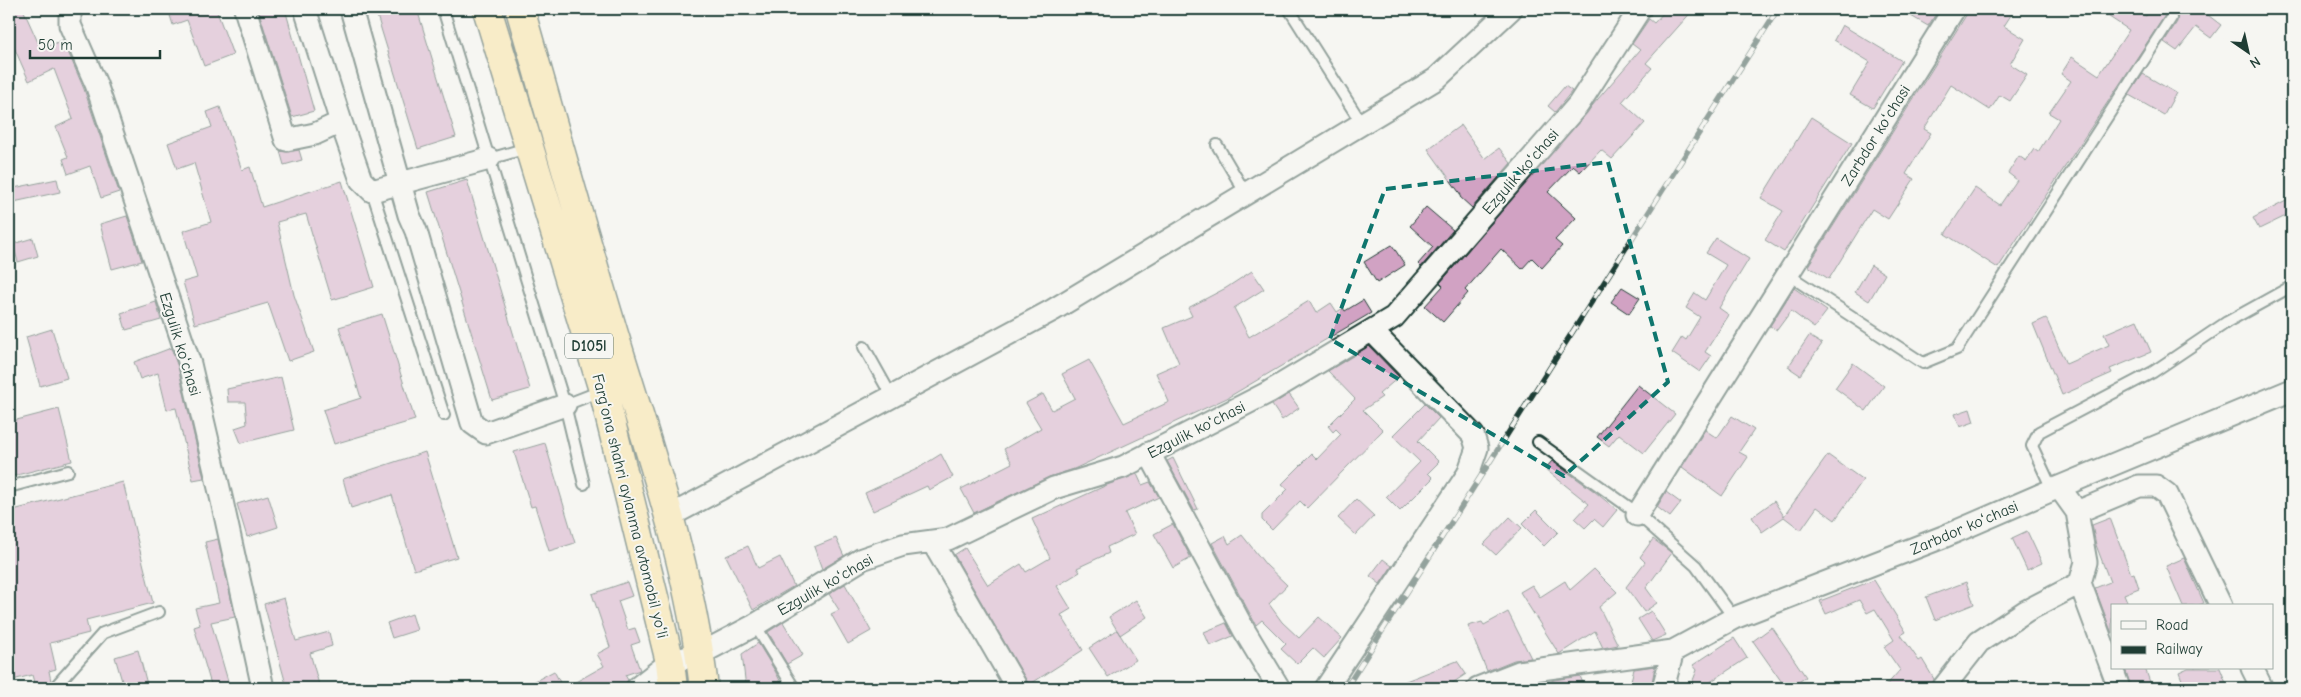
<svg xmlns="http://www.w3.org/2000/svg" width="2301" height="697" viewBox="0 0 2301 697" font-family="'Comic Neue',sans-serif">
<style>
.building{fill:#d1a2c3;stroke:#1f3d34}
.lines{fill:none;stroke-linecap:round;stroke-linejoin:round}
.lane-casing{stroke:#1f3d34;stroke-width:14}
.street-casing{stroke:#1f3d34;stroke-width:25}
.highway-casing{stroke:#1f3d34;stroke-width:31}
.lane{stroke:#f6f6f2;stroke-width:10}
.street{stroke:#f6f6f2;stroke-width:21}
.highway{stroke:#fadf96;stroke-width:28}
.rail-casing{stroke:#1f3d34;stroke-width:5.5}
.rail{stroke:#f6f6f2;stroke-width:4;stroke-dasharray:11;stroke-linecap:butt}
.marked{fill:none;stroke:#0f766e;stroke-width:4;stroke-dasharray:10 6;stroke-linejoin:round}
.labels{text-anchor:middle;stroke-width:4;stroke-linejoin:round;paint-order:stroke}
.shield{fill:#f6f6f2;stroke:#60746d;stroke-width:1}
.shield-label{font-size:15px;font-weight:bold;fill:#1f3d34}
.street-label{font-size:16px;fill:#1f3d34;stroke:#f6f6f2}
</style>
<rect width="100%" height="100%" fill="#f6f6f2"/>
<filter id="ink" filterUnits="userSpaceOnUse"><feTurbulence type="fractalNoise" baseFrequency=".02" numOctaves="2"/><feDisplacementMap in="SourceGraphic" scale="10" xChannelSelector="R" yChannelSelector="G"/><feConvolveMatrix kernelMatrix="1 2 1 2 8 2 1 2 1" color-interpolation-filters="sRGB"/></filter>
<g filter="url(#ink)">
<path class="building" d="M9,9H23L41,49L63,40L84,89L119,192L101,198L90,166L68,174L63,159L68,157L56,127L73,119L54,69L29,81L9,36Z
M168,9H216L233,55L204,66L187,20L173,25Z
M258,9H285L314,111L292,117Z
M375,9H417L456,137L418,149Z
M1667,9H1694L1646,63L1652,68L1622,102L1645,123L1612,159L1601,150L1580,172L1573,166L1548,192L1576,218L1555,240L1562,246L1542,268L1532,258L1522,269L1501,249L1465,290L1468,293L1443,322L1425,306L1443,286L1440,283L1640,50L1632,44L1649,19L1654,23Z
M1899,9H1939L1928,26Z
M1970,9H2015L2004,26L2025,39L2010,64L2027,75L2010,101L2000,95L1990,110L1951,85L1924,129L1931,133L1906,174L1914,179L1888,219L1872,209L1829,279L1808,266Z
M2097,9H2134L2146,16L2151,9H2200L2221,25L2211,38L2196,27L2177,51L2164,42L2177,22V15L2172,11L2166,14L1998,268L1945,234L1975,188L2000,205L2017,180L2008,173L2019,156L2026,161L2034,149L2038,152L2059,119L2049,113L2071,81L2061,74L2072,57L2099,75L2129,30Z
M1842,25L1902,61L1873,108L1850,95L1870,62L1834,40Z
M2143,74L2176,93L2164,115L2129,95Z
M1565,86L1572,91L1555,112L1548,106Z
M220,107L242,170L250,167L262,207L342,181L374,287L332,300L306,214L277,222L294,295L314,352L288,361L268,303L195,324L183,282L197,278L183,231L211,222L194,163L177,169L168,143L212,127L207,112Z
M1811,117L1852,143L1784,252L1765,240L1783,211L1761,198Z
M1461,125L1485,159L1499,148L1511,163L1472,208L1460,197L1461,195L1428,149Z
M299,150L302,160L284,165L280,151L288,152Z
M57,179L60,192L9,203V189Z
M467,180L530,389L492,400L428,192Z
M2292,198V213L2259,229L2253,218Z
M1426,207L1453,230L1421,267L1418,264L1433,247L1410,226Z
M127,216L142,261L112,269L100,224Z
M33,238L38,256L18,262L13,244Z
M1716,238L1749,259L1719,308L1729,315L1705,352L1711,356L1700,372L1672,353L1682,337L1686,340L1700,317L1686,308L1695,293L1705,300L1726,265L1706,253Z
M1392,245L1405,265L1377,283L1364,262Z
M1871,265L1885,274L1869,301L1855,292Z
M1252,271L1264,289L1234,308L1249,337L1309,301L1316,313L1331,303L1337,312L1343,308L1345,311L1363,300L1371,313L1227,398L1074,469L1049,477L974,513L961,489L1012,463L1004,449L1041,428L1026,403L1043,394L1052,410L1075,398L1062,374L1089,360L1124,423L1169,402L1156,373L1179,363L1164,328L1192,316L1188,308L1226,288Z
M1622,287L1640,298L1629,314L1611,302Z
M1794,288L1827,311L1814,328L1791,311L1777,330L1770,326Z
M156,302L161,320L126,330L121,313Z
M382,314L415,420L334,444L323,410L361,398L339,327Z
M2046,318L2066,364L2109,345L2104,334L2137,320L2151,352L2110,369L2112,373L2062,395L2033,324Z
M52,329L67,378L40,386L26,337Z
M1809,336L1822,344L1800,375L1788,367Z
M1369,346L1399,377L1379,394L1382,397L1363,410L1383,430L1307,508L1300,501L1272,530L1262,520V515L1288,489L1282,484L1312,454L1317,459L1341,434L1336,429L1333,432L1328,426L1355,399L1328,371Z
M171,348L178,367L204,478L193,480L176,408L167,410L158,373L140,379L134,362Z
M1853,363L1884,386L1866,411L1835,388Z
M281,377L294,430L241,443L235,428L247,424L245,402H228L227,389Z
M1638,385L1675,414L1644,453L1619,434L1609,446L1597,437Z
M1289,394L1299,408L1282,420L1272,405Z
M1425,404L1439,418L1418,441L1439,462L1428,473L1433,478L1400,511L1386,497L1420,462L1393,436Z
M59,409L72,461L9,477V422Z
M1970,409L1974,422L1960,427L1955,414Z
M1732,416L1754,430L1739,452L1748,457L1722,496L1682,467L1705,430L1717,438Z
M545,443L575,543L549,551L535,506L531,507L514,452Z
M425,452L457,557L414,570L392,495L351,508L343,479Z
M941,454L953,477L929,490L927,486L873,511L865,493L917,469Z
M1828,455L1863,480L1835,520L1817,507L1801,530L1784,517L1762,532L1752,517L1774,501L1784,516Z
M1173,458L1198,509L1194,510L1167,461Z
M1552,461L1594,491L1617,510L1603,527L1594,519L1585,528L1575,519L1589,504L1545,469Z
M1137,474L1142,485L1150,482L1159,497L1125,513L1135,534L1107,547L1109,553L1077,568L1080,572L1057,586L1071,609L1061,615L1083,650L1029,685L954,555L965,548L988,585L1021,564L1026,572L1050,558L1032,519L1107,485Z
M123,482L153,603L86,620L89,633L50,643L56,669L49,671L51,681L50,682L35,686L32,675L9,681V511Z
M1666,492L1681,503L1670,517L1657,507Z
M268,495L278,527L247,537L237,504Z
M1356,499L1374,516L1356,535L1338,518Z
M1536,510L1558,532L1544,546L1522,524Z
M1510,517L1522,528L1496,555L1484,544Z
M2110,518L2131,574L2134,573L2139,588L2124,594L2129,606H2112V634L2095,588L2110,582L2096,545L2092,525Z
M1173,524L1191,558L1173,568L1154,534Z
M2027,531L2042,563L2027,570L2012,538Z
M1242,535L1266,565L1287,585L1269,604L1282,622L1299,638L1319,617L1342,638L1324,658L1313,648L1297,664L1281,649L1286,644L1262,620L1256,625L1212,543L1225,536L1229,544Z
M836,538L844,556L822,569L814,547Z
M218,539L235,617L211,622L230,688H212L194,627L200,625L195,608L219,603L205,542Z
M1653,539L1672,553L1646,588L1657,603L1644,612L1626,587L1645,562L1640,557Z
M748,546L758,568L780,557L794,586L753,610L726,556Z
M2184,558L2204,603L2197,606H2183L2166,566Z
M1383,559L1392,566L1380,584L1370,576Z
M1594,569L1617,592L1599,607L1618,645L1603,648L1595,631L1559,654L1520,592L1532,585L1540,597L1565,581L1570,590Z
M1874,580L1906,632L1901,635L1919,661L1922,659L1934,679L1931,688H1884L1900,670L1884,647L1894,640L1875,609L1867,613L1859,600L1826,614L1820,601Z
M627,582L632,596L618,601L628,630L635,628L640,642L631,645L640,670L625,675L628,680L622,688H565L604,666L597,654L610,647L592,594Z
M1966,582L1974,604L1935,620L1926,597Z
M845,584L871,631L848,644L831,614L839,610L829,594Z
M284,598L296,641L329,632L332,646L310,653L320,688H287L264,604Z
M1136,600L1147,617L1120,635L1109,617Z
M1651,611L1666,635L1652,641L1638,619Z
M1508,612L1531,658L1514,660L1487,671L1468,626L1482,622L1484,625Z
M412,614L417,630L392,638L387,623Z
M783,622L803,655L787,664L768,632Z
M1226,623L1233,636L1210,646L1204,632Z
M1772,627L1806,677L1790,688H1786L1753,641Z
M1117,630L1136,660L1108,677L1089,648Z
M1734,638L1747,658L1701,688H1690L1697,670L1693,665Z
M758,643L775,671L784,688H746L742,654Z
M138,650L148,688H124L115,657Z
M1457,661L1466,674L1445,688H1388Z
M1655,666L1651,688H1629L1634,669Z
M2125,668H2145L2152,688H2131Z
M2188,668H2220L2228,688H2185L2179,672Z
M554,671L563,688H522Z
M1580,676L1583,683L1571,688H1536L1554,680Z"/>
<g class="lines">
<defs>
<path id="lane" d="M443,9L565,405L584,484
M1289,9L1362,124
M1217,145L1246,194
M489,159L527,148
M372,191L444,415
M1787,274L1923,363L1957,349L2171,18
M864,347L892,397
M565,405L601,391
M1538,442L1633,510L1696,566L1734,618
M9,487L68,471
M2052,489L2032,446L2039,432L2153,372L2227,322L2292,286
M755,625L794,688
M54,688L103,633L159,612"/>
<path id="street" d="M70,9V25L96,84L190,364L222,501L263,688
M245,9L286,140L315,134L341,122L305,9
M351,9L409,215L416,231L472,423L486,433L565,405
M341,122L361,180L372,191L489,159
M1149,453L1244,630L1279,688
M2059,487L2292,390
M1637,515L1954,9
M670,516L1053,310L1436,79L1511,9
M932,541L1017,688
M2080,583L2119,688
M2252,668L2262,688
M637,688L670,662L700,654L755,625L862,559L903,545L948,539L1054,488L1123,467L1269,392L1394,317L1578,105L1640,9
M1326,688L1468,474L1477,448L1473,435L1372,331
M1478,688L1519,672L1673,651
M1663,688L1673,651L1734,618L1943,537L2059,487L2077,512L2139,486H2156L2167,494L2221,606
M1943,688L1979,642L2026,611L2080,583L2086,562L2077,512"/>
<path id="highway" d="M487,9L603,390L670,662L673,688
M520,9C553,124 585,240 620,354C654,464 691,574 704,688"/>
</defs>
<use href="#lane" class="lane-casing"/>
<use href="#street" class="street-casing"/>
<use href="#highway" class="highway-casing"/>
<use href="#lane" class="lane"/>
<use href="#street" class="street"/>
<use href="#highway" class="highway"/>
<defs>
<path id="rail" d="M1346,688L1778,9"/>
</defs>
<use href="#rail" class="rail-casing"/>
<use href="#rail" class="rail"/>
</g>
</g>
<path d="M0 0H2301V697H0ZM1608,162L1668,382L1564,476L1330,339L1385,189Z" fill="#f6f6f2" fill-opacity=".55" fill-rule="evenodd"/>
<path class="marked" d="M1608,162L1668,382L1564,476L1330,339L1385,189Z"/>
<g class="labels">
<rect class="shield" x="565" y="333.5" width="48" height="25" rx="4"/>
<g class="shield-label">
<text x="589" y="351">D105l</text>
</g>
<g class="street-label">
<text transform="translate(1875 135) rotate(-58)" y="6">Zarbdor koʻchasi</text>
<text transform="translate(1520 171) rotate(-49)" y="6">Ezgulik koʻchasi</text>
<text transform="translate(181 344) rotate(73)" y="6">Ezgulik koʻchasi</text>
<text transform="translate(1196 429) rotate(-27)" y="6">Ezgulik koʻchasi</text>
<text transform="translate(631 506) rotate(76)" y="6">Fargʻona shahri aylanma avtomobil yoʻli</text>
<text transform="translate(1964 527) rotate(-23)" y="6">Zarbdor koʻchasi</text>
<text transform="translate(825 584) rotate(-30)" y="6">Ezgulik koʻchasi</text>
</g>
</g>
<rect width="2301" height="697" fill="none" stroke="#f6f6f2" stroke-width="30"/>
<rect x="15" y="15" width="2271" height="667" fill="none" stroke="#1f3d34" stroke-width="2" filter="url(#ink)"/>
<rect x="2111" y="604" width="162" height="65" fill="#f6f6f2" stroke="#a0aca6"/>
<rect x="2121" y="621" width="25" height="8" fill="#f6f6f2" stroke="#a0aca6"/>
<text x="2156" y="630" font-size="15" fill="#1f3d34">Road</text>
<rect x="2121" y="646" width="25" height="8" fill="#1f3d34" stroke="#a0aca6"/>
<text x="2156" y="654" font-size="15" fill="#1f3d34">Railway</text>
<g transform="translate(2248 52) rotate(146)" stroke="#f6f6f2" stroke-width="4" paint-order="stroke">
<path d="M0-4L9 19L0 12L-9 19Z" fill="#1f3d34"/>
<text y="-8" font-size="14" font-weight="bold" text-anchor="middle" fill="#1f3d34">N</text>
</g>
<path d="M30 50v8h130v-8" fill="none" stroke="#1f3d34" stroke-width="2.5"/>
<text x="38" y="50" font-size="15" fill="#1f3d34" stroke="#f6f6f2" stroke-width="4" paint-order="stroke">50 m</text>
</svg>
